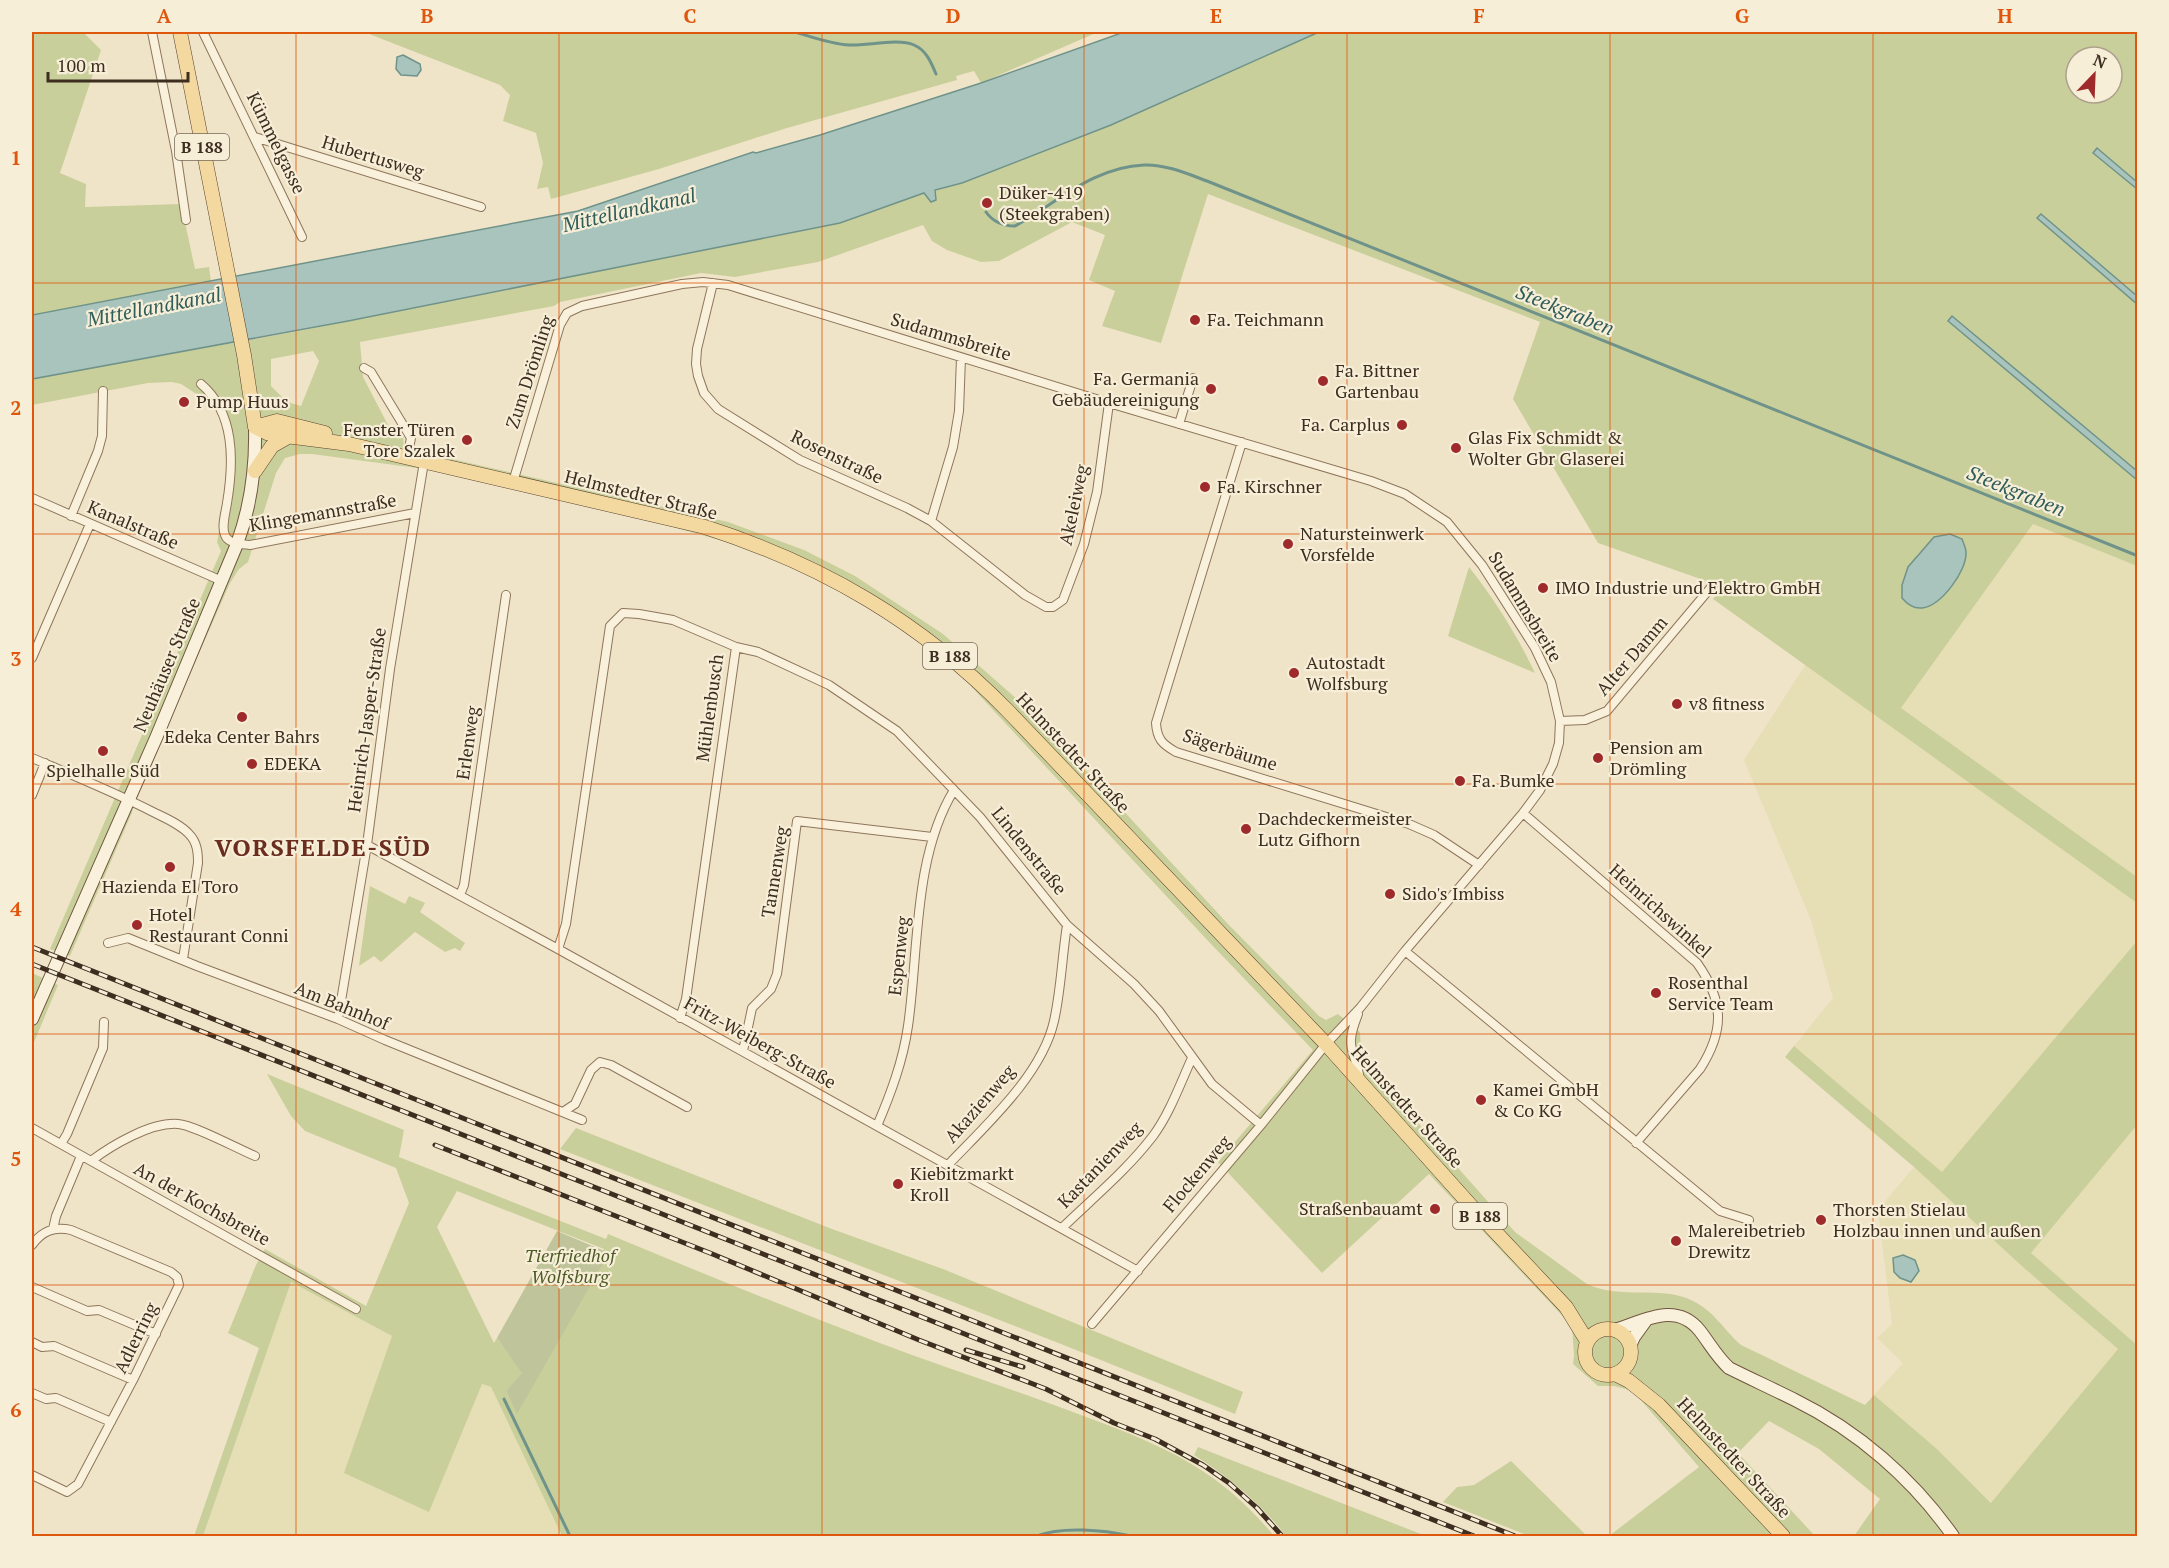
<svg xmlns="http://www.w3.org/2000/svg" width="2169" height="1568" viewBox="0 0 2169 1568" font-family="'PT Serif',serif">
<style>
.farmland{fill:#e6deb5}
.green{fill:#c9cf9b;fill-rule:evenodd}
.cemetery{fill:#bfc49a}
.water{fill:#a9c4bc;stroke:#6f938a;stroke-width:1.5}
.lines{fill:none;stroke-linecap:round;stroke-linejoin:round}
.stream{stroke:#6f938a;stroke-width:3}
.street-casing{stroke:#8d765c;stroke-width:10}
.secondary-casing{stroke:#6f573f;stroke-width:14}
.primary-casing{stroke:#5b4430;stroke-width:15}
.street{stroke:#faf1dc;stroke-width:8}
.secondary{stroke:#faf1dc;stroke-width:12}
.primary{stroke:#f3d9a0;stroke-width:14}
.rail-casing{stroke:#3d2e20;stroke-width:5}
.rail{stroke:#f7eed8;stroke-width:3;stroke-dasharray:9;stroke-linecap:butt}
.grid{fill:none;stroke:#df570d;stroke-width:1.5;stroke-opacity:0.55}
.poi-dot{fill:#9e2a2b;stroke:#f7eed8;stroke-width:2}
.labels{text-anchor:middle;stroke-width:4.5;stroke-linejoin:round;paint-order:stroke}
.shield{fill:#f7eed8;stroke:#756857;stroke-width:1.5}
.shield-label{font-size:16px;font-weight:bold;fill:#3d2e20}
.street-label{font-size:18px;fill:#3d2e20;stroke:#f7eed8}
.poi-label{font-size:18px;fill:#3d2e20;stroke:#f7eed8;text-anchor:start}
.park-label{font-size:18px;font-style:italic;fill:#4d5a26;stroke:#f7eed8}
.water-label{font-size:20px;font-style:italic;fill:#2f5d5a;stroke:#f7eed8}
.district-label{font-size:24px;font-weight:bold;letter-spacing:1.5px;fill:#6b2e1e;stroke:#f7eed8}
.neatline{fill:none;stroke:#df570d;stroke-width:2}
.grid-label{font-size:20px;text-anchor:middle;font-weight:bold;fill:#df570d}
</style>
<rect width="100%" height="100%" fill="#f0e4c8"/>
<path class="farmland" d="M2033,524L2137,566V877L1901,708Z
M1806,664L2137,903V941L1942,1172L1794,1046L1833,998L1811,920L1744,760Z
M2137,1125V1345L2031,1253Z
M1914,1167L2024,1268L2119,1350L1992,1503L1937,1449L1874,1395L1903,1363L1877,1338L1892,1324L1878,1210Z
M291,1282L392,1336L429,1512L481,1384L491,1387L562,1536H203Z"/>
<path class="green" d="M32,32H83L101,50L60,173L86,184L85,207L181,204L195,269L209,267L211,282L32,315Z
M364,32H1098L981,83L974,71L956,76L957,80L787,128L659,169L551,199L548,187L537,189L543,163L536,133L503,121L510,95L500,85Z
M1319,32H2137V566L2033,524L1901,708L2137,877V903L1713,599L1721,590L1712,583L1598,543L1513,399L1540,322L1208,194L1161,343L1102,326L1115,291L1089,280L1105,235L1072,222L999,261L981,262L947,250L932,241L923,225L818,262L735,277L701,273L560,302L554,306L360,342L363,377L388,425L403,436L404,448L728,522L804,550L855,576L943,634L1034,714L1228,924L1319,1016L1326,1020L1338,1014L1360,1032L1361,1053L1370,1069L1515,1232L1587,1284C1622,1300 1662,1285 1693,1301C1714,1311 1724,1330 1741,1345L1865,1405L1874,1395L1937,1449L1991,1503L2118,1349L2024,1268L1914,1167L1785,1057L1794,1046L1942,1172L2137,941V1125L2031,1253L2137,1345V1536H1854L1880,1499L1819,1449L1769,1421L1738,1453L1815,1536H1609L1699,1467L1633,1391L1614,1386H1598L1573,1364L1574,1355L1572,1326L1429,1174L1322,1273L1218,1162L1313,1050L1210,943L966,681L939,657L889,621L833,587L796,569L723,541L644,519L432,470L312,454H300L285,458L276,473L248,562L239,569L230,583L141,785L131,815L70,956L50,949L221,551L217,542L223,513L227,469V451L226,439L217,409L212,404L181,384L172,382L148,383L32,405V379L299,331L840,223L925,193L931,202L936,200L934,190L962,183L1111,125ZM2076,57H2112V93H2076ZM313,351L319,361L301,406L287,402L271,386V359ZM1934,537L1962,539L1966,552L1963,564L1917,555Z
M1469,567C1495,600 1517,635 1535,673L1448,636Z
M370,886L405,904L409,896L425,903L420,912L465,943L460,951L455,948L445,952L415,932L381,962L374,956L359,966Z
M32,973L58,985L32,1047Z
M267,1074L404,1130L399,1157L606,1239L608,1234C697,1271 787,1308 877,1342C942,1367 1008,1387 1073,1412C1156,1443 1216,1465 1274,1536H562L491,1387L482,1384L429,1512L344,1473L392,1336L291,1282L203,1536H194L259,1348L228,1333L256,1265L265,1249L366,1306L409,1203L396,1168L305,1131L291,1116ZM457,1191L604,1249L517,1413L506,1391L523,1373L497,1338L494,1343L437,1227Z
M576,1128L832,1229L943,1269L1243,1392L1235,1414L1061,1344L560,1149Z
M1198,1447L1426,1536H1286C1261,1504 1229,1477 1194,1455Z
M1511,1461L1587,1536H1529L1443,1502L1457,1487L1474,1485Z"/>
<path class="cemetery" d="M557,1231L609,1253L517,1414L506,1391L522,1373L497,1338Z"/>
<path class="water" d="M1124,32H1319L1111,125L962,183L935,190L936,200L931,202L924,193L840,223L348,321L32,379V315L578,211L753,152L756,153L820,135L981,83Z
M403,55L420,64L421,70L417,76L401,75L396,69L397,57Z
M2097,148L2137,182V189L2093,153Z
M2041,214L2137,296V304L2037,218Z
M1952,316L2137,471V480L1948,321Z
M1950,534L1962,539C1963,542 1966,548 1966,552C1967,571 1941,606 1922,608C1913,609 1907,604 1902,598V585L1908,567L1934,537Z
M1903,1255L1915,1260L1919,1271L1911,1282L1900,1278L1894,1272L1893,1258Z"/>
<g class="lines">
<path class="stream" d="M795,32C812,37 831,44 849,45C867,46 898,38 914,45C926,50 931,62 936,74
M986,212C993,222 1003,226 1015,226C1057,203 1093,167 1144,165C1165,164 1188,174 1207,181L2138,556
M504,1399L570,1536
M1037,1536C1062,1526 1104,1530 1131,1536"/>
<defs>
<path id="street" d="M152,32L176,151L186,220
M203,32L302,237
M255,137L481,207
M713,283L697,349L696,364L698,376L704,393L718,409L800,460L907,508L931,521L1025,595L1046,607H1053L1063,600L1084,544L1097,492L1109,403
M364,368L371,372L411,438L407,458
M201,384C235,413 234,461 227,503C226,511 221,527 225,535C228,544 242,544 250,545L415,513
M1179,424L1193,378
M1242,442L1156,723C1157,739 1162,744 1176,752L1409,824L1434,835L1479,865
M513,482L560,325L567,313L582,306L682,284L703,282L728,285L1109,403L1371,481L1405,494L1447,522L1482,565L1535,648L1551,682L1560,721L1559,743L1553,764L1540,790L1523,813L1405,951L1360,1008L1326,1044L1261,1125L1092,1324
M32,498L222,581
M71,516L98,451L102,436L103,391
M931,521L953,447L959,411L961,358
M32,658L90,524
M1560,721L1585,720L1607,711L1713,585
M32,758C72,775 114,792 153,812C165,818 180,824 189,834C197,842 198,852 198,863L183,959
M32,795L45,763
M1523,813L1697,963C1724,1001 1725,1030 1700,1069L1636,1143
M367,845L558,949L1138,1271
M460,895L464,885L506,595
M108,943L128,938L197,966L338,1019L385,1040L582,1120
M558,949L566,924L610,626L623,613L639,614L673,620L736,647L758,652L829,685L897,731L980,817L1067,925L1134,984L1159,1011L1212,1084L1261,1125
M1405,951L1720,1211L1749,1220
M1358,1014C1344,1050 1354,1046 1360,1079
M680,1018L686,999L736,647
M338,1019L367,845L390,669L424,462
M743,1051L752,1008L771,989L777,974L797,821L932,837
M563,1112L575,1104L591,1070L600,1062L611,1065L687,1107
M877,1126C891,1093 903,1061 908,1026C919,950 913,857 954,790
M32,1128L356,1309
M61,1144L67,1134L103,1048L104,1022
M91,1161C112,1145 151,1122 178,1124C194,1125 238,1149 255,1156
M948,1165C985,1126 1042,1075 1054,1021C1061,990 1062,957 1067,925
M1062,1228C1092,1199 1127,1170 1153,1136C1170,1113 1180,1084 1192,1058
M53,1229L56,1216L81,1156
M32,1245C42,1231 54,1226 71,1230L171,1272L177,1277L179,1285L133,1380L78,1484L67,1492L32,1475
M32,1287L87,1311L99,1310L156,1334
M32,1342L42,1347L54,1346L133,1380
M32,1393L46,1399L56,1398L111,1422"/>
<path id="secondary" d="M32,1019L156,738L237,544C251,506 256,467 255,427
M1615,1330C1644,1321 1676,1301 1700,1331C1710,1344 1717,1357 1729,1368C1751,1379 1773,1389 1795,1400C1858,1431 1913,1479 1953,1536
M1630,1346L1634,1337L1647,1319"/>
<path id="primary" d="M180,32L244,355L255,427
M255,427L267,433L278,435L349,444L705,527C823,565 921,622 1008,711L1326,1044L1472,1207L1566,1307L1587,1341
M255,427L277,421L325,433
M255,471L272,446L290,436
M1585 1352a23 23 0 1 1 46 0a23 23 0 1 1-46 0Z
M1615,1374L1629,1381L1659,1405L1783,1536"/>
</defs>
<use href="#street" class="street-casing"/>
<use href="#secondary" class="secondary-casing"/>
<use href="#primary" class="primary-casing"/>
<use href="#street" class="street"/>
<use href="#secondary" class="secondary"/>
<use href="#primary" class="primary"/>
<defs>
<path id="rail" d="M32,947L1515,1536
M32,964L1474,1536
M435,1145L710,1253L919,1340L1046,1389L1114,1423L1155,1439L1203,1465L1229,1483L1257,1508L1282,1536
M966,1350L1023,1367"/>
</defs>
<use href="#rail" class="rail-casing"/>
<use href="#rail" class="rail"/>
</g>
<path class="grid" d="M296,32V1536M559,32V1536M822,32V1536M1084,32V1536M1347,32V1536M1610,32V1536M1873,32V1536M32,283H2138M32,534H2138M32,784H2138M32,1034H2138M32,1285H2138"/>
<g class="poi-dot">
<circle cx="987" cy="203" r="6"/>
<circle cx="1195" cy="320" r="6"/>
<circle cx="1323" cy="381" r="6"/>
<circle cx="1211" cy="389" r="6"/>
<circle cx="184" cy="402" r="6"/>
<circle cx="1402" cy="425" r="6"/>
<circle cx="467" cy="440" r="6"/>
<circle cx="1456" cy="448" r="6"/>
<circle cx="1205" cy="487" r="6"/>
<circle cx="1288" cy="544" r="6"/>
<circle cx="1543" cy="588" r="6"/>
<circle cx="1294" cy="673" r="6"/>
<circle cx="1677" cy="704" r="6"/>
<circle cx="242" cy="717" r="6"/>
<circle cx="103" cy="751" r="6"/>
<circle cx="1598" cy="758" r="6"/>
<circle cx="252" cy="764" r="6"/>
<circle cx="1460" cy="781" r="6"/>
<circle cx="1246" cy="829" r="6"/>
<circle cx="170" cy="867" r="6"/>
<circle cx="1390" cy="894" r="6"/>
<circle cx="137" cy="925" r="6"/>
<circle cx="1656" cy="993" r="6"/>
<circle cx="1481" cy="1100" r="6"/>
<circle cx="898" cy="1184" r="6"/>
<circle cx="1435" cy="1209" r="6"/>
<circle cx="1821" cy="1220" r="6"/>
<circle cx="1676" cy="1241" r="6"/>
</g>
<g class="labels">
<g class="shield">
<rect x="175" y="134" width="54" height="26" rx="4.5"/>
<rect x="923" y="643" width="54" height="26" rx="4.5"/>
<rect x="1453" y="1203" width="54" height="26" rx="4.5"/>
</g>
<g class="shield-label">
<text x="202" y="153">B 188</text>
<text x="950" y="662">B 188</text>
<text x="1480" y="1222">B 188</text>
</g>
<g class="street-label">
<text transform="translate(276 143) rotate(64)" y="6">Kümmelgasse</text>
<text transform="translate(373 157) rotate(17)" y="6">Hubertusweg</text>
<text transform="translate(951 337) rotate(17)" y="6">Sudammsbreite</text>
<text transform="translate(530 372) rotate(-72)" y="6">Zum Drömling</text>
<text transform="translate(837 457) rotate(26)" y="6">Rosenstraße</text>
<text transform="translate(641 495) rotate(14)" y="6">Helmstedter Straße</text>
<text transform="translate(1074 505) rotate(-78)" y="6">Akeleiweg</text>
<text transform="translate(323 513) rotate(-10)" y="6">Klingemannstraße</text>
<text transform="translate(133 525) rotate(23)" y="6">Kanalstraße</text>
<text transform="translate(1525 607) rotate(59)" y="6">Sudammsbreite</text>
<text transform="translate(1632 656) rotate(-49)" y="6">Alter Damm</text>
<text transform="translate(167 665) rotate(-67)" y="6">Neuhäuser Straße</text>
<text transform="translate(710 708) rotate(-82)" y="6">Mühlenbusch</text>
<text transform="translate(367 720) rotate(-82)" y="6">Heinrich-Jasper-Straße</text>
<text transform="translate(468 743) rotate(-82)" y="6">Erlenweg</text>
<text transform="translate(1230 750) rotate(18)" y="6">Sägerbäume</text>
<text transform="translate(1073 753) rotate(47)" y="6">Helmstedter Straße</text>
<text transform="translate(1029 851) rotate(51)" y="6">Lindenstraße</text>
<text transform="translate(775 872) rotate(-81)" y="6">Tannenweg</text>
<text transform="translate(1660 911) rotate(42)" y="6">Heinrichswinkel</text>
<text transform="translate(899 956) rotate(-84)" y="6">Espenweg</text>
<text transform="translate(342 1006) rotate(22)" y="6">Am Bahnhof</text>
<text transform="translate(760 1043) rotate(29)" y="6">Fritz-Weiberg-Straße</text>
<text transform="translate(980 1104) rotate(-49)" y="6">Akazienweg</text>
<text transform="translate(1407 1107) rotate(48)" y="6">Helmstedter Straße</text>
<text transform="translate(1100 1165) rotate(-46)" y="6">Kastanienweg</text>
<text transform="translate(1197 1174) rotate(-50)" y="6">Flockenweg</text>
<text transform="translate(202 1204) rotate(29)" y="6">An der Kochsbreite</text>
<text transform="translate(136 1338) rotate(-64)" y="6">Adlerring</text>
<text transform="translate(1734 1458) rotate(47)" y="6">Helmstedter Straße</text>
</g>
<g class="poi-label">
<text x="999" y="199">Düker-419<tspan x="999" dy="21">(Steekgraben)</tspan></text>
<text x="1207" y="326">Fa. Teichmann</text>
<text x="1335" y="377">Fa. Bittner<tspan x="1335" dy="21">Gartenbau</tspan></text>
<text x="1199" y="385" text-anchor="end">Fa. Germania<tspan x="1199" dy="21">Gebäudereinigung</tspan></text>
<text x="196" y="408">Pump Huus</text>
<text x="1390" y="431" text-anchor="end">Fa. Carplus</text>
<text x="455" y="436" text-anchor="end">Fenster Türen<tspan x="455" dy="21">Tore Szalek</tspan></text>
<text x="1468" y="444">Glas Fix Schmidt &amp;<tspan x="1468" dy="21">Wolter Gbr Glaserei</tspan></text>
<text x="1217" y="493">Fa. Kirschner</text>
<text x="1300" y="540">Natursteinwerk<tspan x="1300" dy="21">Vorsfelde</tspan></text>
<text x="1555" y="594">IMO Industrie und Elektro GmbH</text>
<text x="1306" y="669">Autostadt<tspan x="1306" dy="21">Wolfsburg</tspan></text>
<text x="1689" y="710">v8 fitness</text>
<text x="242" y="743" text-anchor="middle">Edeka Center Bahrs</text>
<text x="1610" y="754">Pension am<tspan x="1610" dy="21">Drömling</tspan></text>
<text x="264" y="770">EDEKA</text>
<text x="103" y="777" text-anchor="middle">Spielhalle Süd</text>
<text x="1472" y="787">Fa. Bumke</text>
<text x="1258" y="825">Dachdeckermeister<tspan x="1258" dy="21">Lutz Gifhorn</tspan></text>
<text x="170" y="893" text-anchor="middle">Hazienda El Toro</text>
<text x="1402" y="900">Sido's Imbiss</text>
<text x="149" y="921">Hotel<tspan x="149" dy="21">Restaurant Conni</tspan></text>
<text x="1668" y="989">Rosenthal<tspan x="1668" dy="21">Service Team</tspan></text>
<text x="1493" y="1096">Kamei GmbH<tspan x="1493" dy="21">&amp; Co KG</tspan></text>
<text x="910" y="1180">Kiebitzmarkt<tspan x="910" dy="21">Kroll</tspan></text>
<text x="1423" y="1215" text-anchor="end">Straßenbauamt</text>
<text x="1833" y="1216">Thorsten Stielau<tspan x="1833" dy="21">Holzbau innen und außen</tspan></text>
<text x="1688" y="1237">Malereibetrieb<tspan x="1688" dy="21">Drewitz</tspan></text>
</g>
<g class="park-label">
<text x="570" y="1262">Tierfriedhof<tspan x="570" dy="21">Wolfsburg</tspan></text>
</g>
<g class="water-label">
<text transform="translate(629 210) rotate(-13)" y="7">Mittellandkanal</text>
<text transform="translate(154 307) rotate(-11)" y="7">Mittellandkanal</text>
<text transform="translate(1565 310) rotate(22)" y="7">Steekgraben</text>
<text transform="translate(2016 491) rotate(22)" y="7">Steekgraben</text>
</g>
<g class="district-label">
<text x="323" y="856">VORSFELDE-SÜD</text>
</g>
</g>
<rect width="2169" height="1568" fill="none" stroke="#f7eed8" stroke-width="66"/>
<g transform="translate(2094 75) rotate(23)"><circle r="28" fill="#f7eed8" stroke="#ada18e" stroke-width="1.5"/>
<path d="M0-4.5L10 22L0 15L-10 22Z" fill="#9e2a2b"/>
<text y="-9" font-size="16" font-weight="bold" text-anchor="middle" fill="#3d2e20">N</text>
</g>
<path d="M48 72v9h140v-9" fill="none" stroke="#3d2e20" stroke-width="3"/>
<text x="57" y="72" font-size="18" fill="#3d2e20" stroke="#f7eed8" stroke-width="4.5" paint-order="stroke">100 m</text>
<rect x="33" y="33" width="2103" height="1502" class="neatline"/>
<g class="grid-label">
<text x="164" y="23">A</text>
<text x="427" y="23">B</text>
<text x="690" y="23">C</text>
<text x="953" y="23">D</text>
<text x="1216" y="23">E</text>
<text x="1479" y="23">F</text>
<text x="1742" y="23">G</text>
<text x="2005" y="23">H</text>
<text x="16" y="165">1</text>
<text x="16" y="415">2</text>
<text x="16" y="666">3</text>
<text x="16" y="916">4</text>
<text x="16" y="1166">5</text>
<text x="16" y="1417">6</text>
</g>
</svg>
